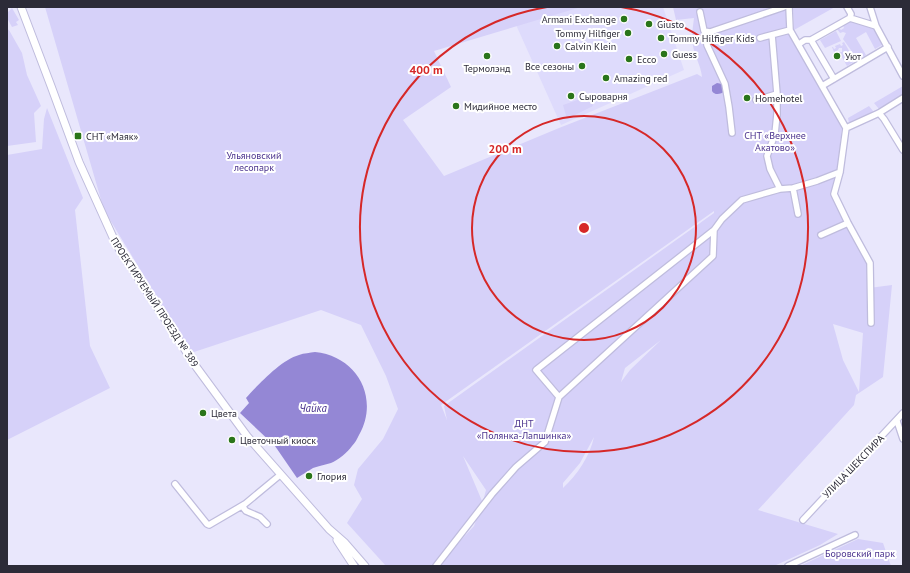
<svg xmlns="http://www.w3.org/2000/svg" width="910" height="573" viewBox="0 0 910 573" font-family="'PT Sans',sans-serif">
<style>
.built{fill:#dedbfc}
.green{fill:#d6d1f9;fill-rule:evenodd}
.water{fill:#9487d5}
.lines{fill:none;stroke-linecap:round;stroke-linejoin:round}
.minor-casing{stroke:#bfbcdd;stroke-width:8}
.major-casing{stroke:#bfbcdd;stroke-width:9}
.minor{stroke:#fff;stroke-width:5.5}
.major{stroke:#fff;stroke-width:7}
.ring{fill:none;stroke:#d62828;stroke-width:2}
.poi-dot{fill:#2a751a;stroke:#fff;stroke-width:1.5}
.labels{text-anchor:middle;stroke-width:4;stroke-linejoin:round;paint-order:stroke}
.poi-label{font-size:10px;fill:#2c2b38;stroke:#fff;text-anchor:start}
.park-label{font-size:10px;fill:#4b338e;stroke:#fff}
.street-label{font-size:10px;fill:#2c2b38;stroke:#fff}
.water-label{font-size:11px;font-style:italic;fill:#4a328d;stroke:#fff}
.centre{fill:#d62828;stroke:#fff;stroke-width:2}
.ring-label{font-size:12px;text-anchor:middle;font-weight:bold;fill:#d62828;stroke:#fff;stroke-width:4;stroke-linejoin:round;paint-order:stroke}
</style>
<rect width="100%" height="100%" fill="#e9e7fc"/>
<path class="built" d="M508,7H663L684,70L561,125Z"/>
<path class="green" d="M45,7H581L434,51L451,87L403,120L444,176L559,128L697,74L702,77C701,66 695,57 693,46C691,37 693,27 694,18L676,20L673,7H787L788,32L842,126L838,167L831,193L868,263L869,288L892,285L883,377L856,395L854,405L758,510L838,534L820,545L774,566H437L474,526L481,507L436,566H386L347,523L362,499L354,485L358,469L383,439L398,409L386,376L361,325L321,310L191,353L104,210ZM714,211V213L444,406L447,420L441,405ZM833,324L863,333L859,392L843,360ZM661,340L630,370L621,382L625,368ZM594,437C590,456 577,475 563,488V483L580,463ZM463,456L486,490L483,501H482Z
M793,7H835L794,30Z
M12,8L19,20L16,22L18,25L12,27L7,18V13Z
M850,21L874,29L882,45L875,49L866,32L856,38L866,55L858,60L843,39L846,33L843,32L840,33L837,29L839,28L841,30L844,28L843,25Z
M7,29L9,30L22,53L27,75L41,106L34,113L36,142L7,146Z
M836,31L841,41L825,48L820,40Z
M844,42L855,61L847,66L839,52H842V48H839L838,50L834,52L832,47H833L834,49L836,48L835,46L840,44L841,46L843,45L842,43Z
M903,86V95L879,109L874,103Z
M589,96L593,106L567,119L563,105Z
M869,106L873,111L872,113L856,122L849,123L848,118Z
M47,108L83,198L75,210L90,346L110,388L7,440V155L42,149L44,119Z
M858,539L883,543L891,566H800Z"/>
<path class="water" d="M717,83L722,84L725,91C721,94 715,96 712,91V86Z
M315,352C357,356 380,398 359,435C357,439 355,443 352,446C348,452 338,460 331,463C325,465 318,466 313,468C308,471 302,475 297,478L275,446L240,413L249,403L246,398C259,384 281,360 299,355C304,353 310,353 315,352Z"/>
<g class="lines">
<defs>
<path id="minor" d="M789,7L790,30L846,128L879,113L903,98
M847,7L851,14L850,18
M870,7L876,26L903,76
M700,12L704,31L710,32
M772,35L777,94V114L775,134L767,156L770,169L780,189
M760,38L790,30
M811,40L850,18L876,26
M799,44L805,40H811L834,79
M822,86L888,47
M756,100L777,94
M879,113L884,119L903,150
M846,128L840,172L834,194L848,223L870,263L871,323
M732,133L729,107L725,84L707,45L706,38L710,32L784,7
M793,188L798,214
M821,235L848,223
M559,397L536,370L714,230L722,219L742,200L780,189L793,188L817,181L840,172
M897,421L903,439
M175,484L207,524L209,525L245,504L280,475
M242,506L246,511L260,517L267,524
M803,520L903,413
M436,566L492,494L516,467L545,442L559,397L713,256L714,230
M788,566L855,535"/>
<path id="major" d="M21,7L51,86L79,162L116,244L197,368L247,436L329,529L345,543L365,566
M337,540L354,566"/>
</defs>
<use href="#minor" class="minor-casing"/>
<use href="#major" class="major-casing"/>
<use href="#minor" class="minor"/>
<use href="#major" class="major"/>
</g>
<g class="ring">
<circle cx="584" cy="228" r="112"/>
<path d="M621 7A224 224 0 1 1 547 7"/>
</g>
<g class="poi-dot">
<circle cx="624" cy="19" r="4"/>
<circle cx="649" cy="24" r="4"/>
<circle cx="628" cy="33" r="4"/>
<circle cx="661" cy="38" r="4"/>
<circle cx="557" cy="46" r="4"/>
<circle cx="664" cy="54" r="4"/>
<circle cx="487" cy="56" r="4"/>
<circle cx="837" cy="56" r="4"/>
<circle cx="629" cy="59" r="4"/>
<circle cx="582" cy="66" r="4"/>
<circle cx="606" cy="78" r="4"/>
<circle cx="571" cy="96" r="4"/>
<circle cx="747" cy="98" r="4"/>
<circle cx="456" cy="106" r="4"/>
<rect x="74" y="132" width="8" height="8" rx="2"/>
<circle cx="203" cy="413" r="4"/>
<circle cx="232" cy="440" r="4"/>
<circle cx="309" cy="476" r="4"/>
</g>
<g class="labels">
<g class="poi-label">
<text x="616" y="23" text-anchor="end">Armani Exchange</text>
<text x="657" y="28">Giusto</text>
<text x="620" y="37" text-anchor="end">Tommy Hilfiger</text>
<text x="669" y="42">Tommy Hilfiger Kids</text>
<text x="565" y="50">Calvin Klein</text>
<text x="672" y="58">Guess</text>
<text x="845" y="60">Уют</text>
<text x="637" y="63">Ecco</text>
<text x="574" y="70" text-anchor="end">Все сезоны</text>
<text x="487" y="72" text-anchor="middle">Термолэнд</text>
<text x="614" y="82">Amazing red</text>
<text x="579" y="100">Сыроварня</text>
<text x="755" y="102">Homehotel</text>
<text x="464" y="110">Мидийное место</text>
<text x="86" y="140">СНТ «Маяк»</text>
<text x="211" y="417">Цвета</text>
<text x="240" y="444">Цветочный киоск</text>
<text x="317" y="480">Глория</text>
</g>
<g class="park-label">
<text x="775" y="139">СНТ «Верхнее<tspan x="775" dy="12">Акатово»</tspan></text>
<text x="254" y="159">Ульяновский<tspan x="254" dy="12">лесопарк</tspan></text>
<text x="524" y="427">ДНТ<tspan x="524" dy="12">«Полянка-Лапшинка»</tspan></text>
<text x="860" y="557">Боровский парк</text>
</g>
<g class="street-label">
<text transform="translate(155 302) rotate(57)" y="4">ПРОЕКТИРУЕМЫЙ ПРОЕЗД № 389</text>
<text transform="translate(853 466) rotate(-46)" y="4">УЛИЦА ШЕКСПИРА</text>
</g>
<g class="water-label">
<text x="313" y="412">Чайка</text>
</g>
</g>
<circle cx="584" cy="228" r="6" class="centre"/>
<g class="ring-label">
<text x="426" y="74">400 m</text>
<text x="505" y="153">200 m</text>
</g>
<rect width="910" height="573" fill="none" stroke="#2c2b38" stroke-width="16"/>
</svg>
